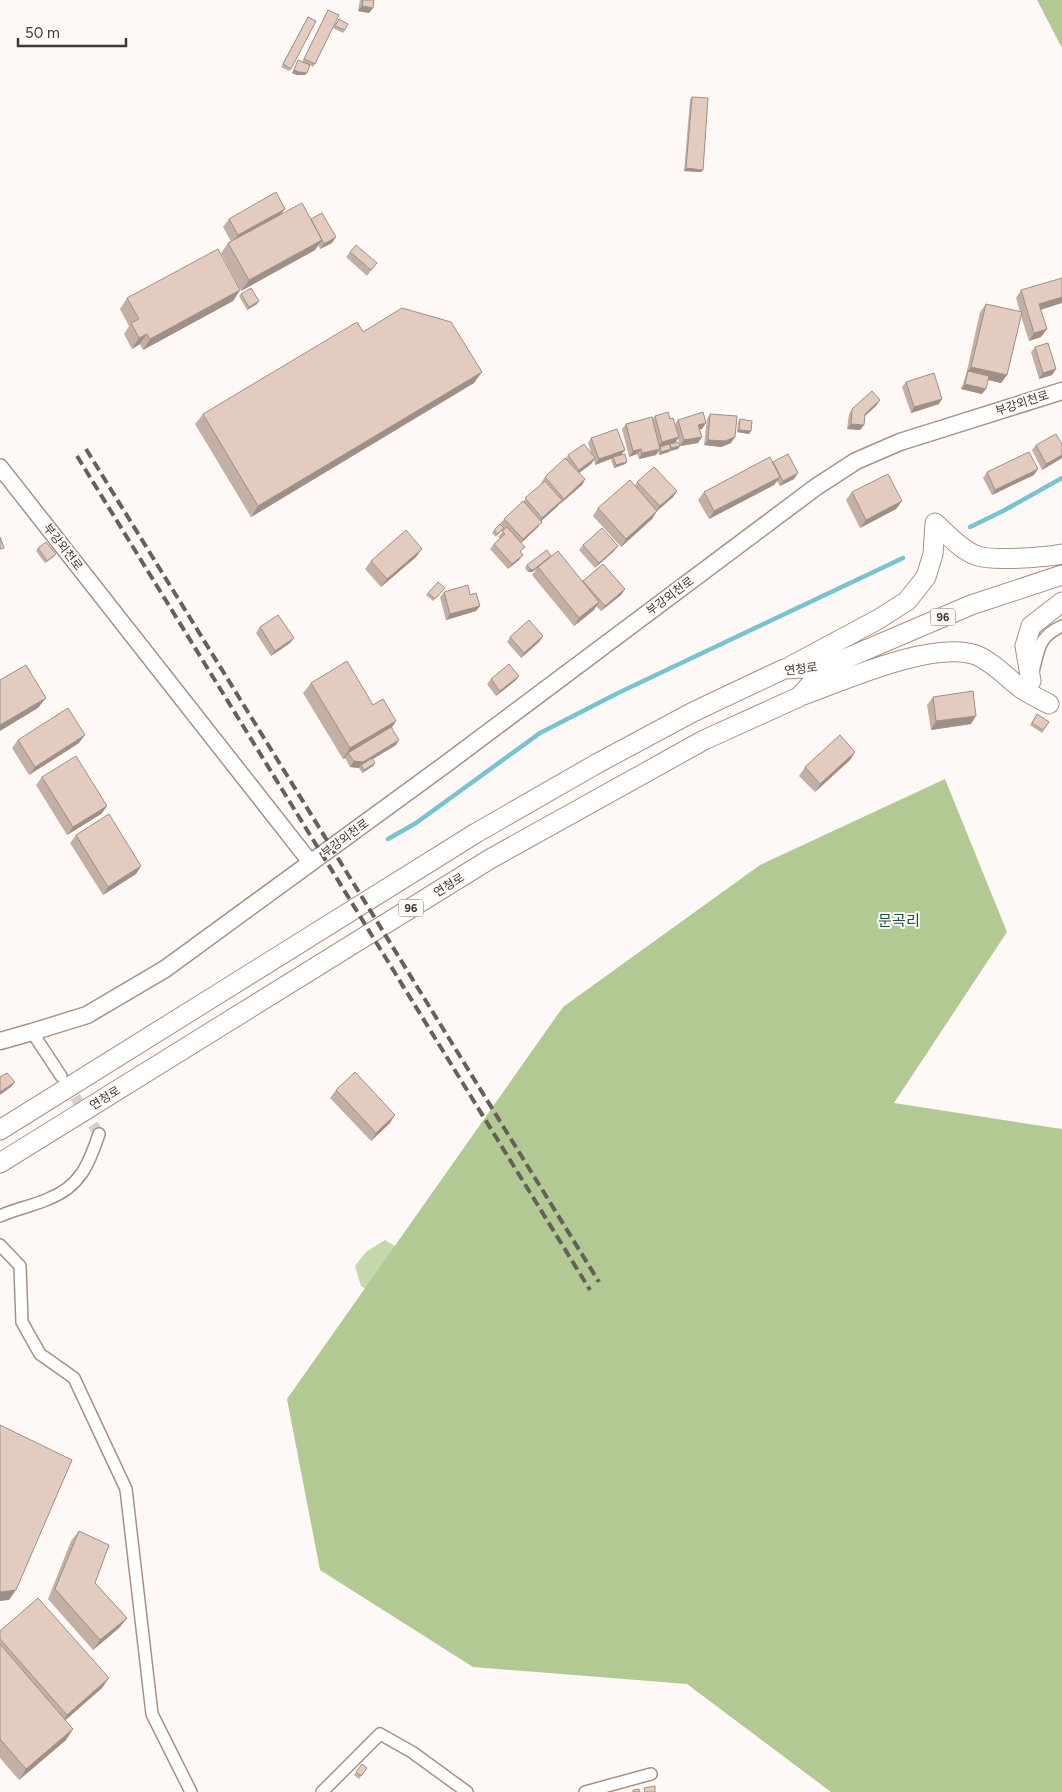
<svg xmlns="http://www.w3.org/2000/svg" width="1062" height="1792" viewBox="0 0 1062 1792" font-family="Figtree,'Noto Sans KR',sans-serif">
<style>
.green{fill:#c5d8ab}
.forest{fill:#b3c993}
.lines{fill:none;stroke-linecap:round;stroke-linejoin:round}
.stream{stroke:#77c4cf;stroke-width:4.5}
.minor-tunnel{stroke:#d8d2cf;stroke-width:11;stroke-dasharray:11 5.5;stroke-linecap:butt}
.minor-casing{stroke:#a59283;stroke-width:14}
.tertiary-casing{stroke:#a59283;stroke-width:18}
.secondary-casing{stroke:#a59283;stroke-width:19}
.primary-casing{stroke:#a59283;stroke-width:21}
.minor{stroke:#fff;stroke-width:11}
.tertiary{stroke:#fff;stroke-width:15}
.secondary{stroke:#fff;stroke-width:16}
.primary{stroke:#fff;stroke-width:19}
.rail{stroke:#675f5a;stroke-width:4;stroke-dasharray:10 5;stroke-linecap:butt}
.wall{fill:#c3afa4}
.shaded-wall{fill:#9f8f86}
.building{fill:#e3ccbf;stroke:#9f8f86}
.labels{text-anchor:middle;stroke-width:4;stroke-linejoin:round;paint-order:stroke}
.shield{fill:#fef9f6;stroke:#79726d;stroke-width:1}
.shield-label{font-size:11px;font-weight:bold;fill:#403832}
.street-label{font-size:12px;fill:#403832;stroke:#fef9f6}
.quarter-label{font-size:15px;fill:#1b5249;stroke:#fef9f6}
</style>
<rect width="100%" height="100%" fill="#fef9f6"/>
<path class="green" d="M385,1240L403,1251L383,1300L361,1286L355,1266L366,1252Z"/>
<path class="forest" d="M1037,0H1062V48Z
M945,779L1007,932L894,1103L1062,1129V1792H831L687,1684L473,1667L320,1570L287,1399L563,1007L760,865Z"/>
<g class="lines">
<path class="stream" d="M970,527L1003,511L1062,478
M388,839L416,823L540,733L618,693L903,558"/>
<path class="minor-tunnel" d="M66,1083L99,1134"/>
<defs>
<path id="minor" d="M1033,672C1039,649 1038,637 1062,626
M32,1032L61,1076
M0,1216C15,1209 33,1206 48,1199C80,1187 89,1164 99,1134
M0,1245L20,1266L22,1322L40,1354L74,1378L126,1489L152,1714L191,1792
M322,1792L380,1734L412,1752L467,1792
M585,1792L651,1774"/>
<path id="tertiary" d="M0,467L311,863"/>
<path id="secondary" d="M0,1041L32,1032L87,1015L165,969L450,761L816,487L856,461L900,442L1062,391"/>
<path id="primary" d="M935,523C947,534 960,549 975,555C991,562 1044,557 1062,554
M791,666L877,620L907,601L926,577L933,554L935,523
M1031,681L1025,646L1031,626L1062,602
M803,695C845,680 933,640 976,655C993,662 1007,678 1022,689C1031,695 1040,699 1049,704
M0,1130L476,833L598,763L693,712L784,669L826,667L971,605L1062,575
M0,1163L490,859L704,740L799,697L826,667"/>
</defs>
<use href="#minor" class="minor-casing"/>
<use href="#tertiary" class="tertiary-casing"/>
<use href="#secondary" class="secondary-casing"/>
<use href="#primary" class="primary-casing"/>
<use href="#minor" class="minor"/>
<use href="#tertiary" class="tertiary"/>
<use href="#secondary" class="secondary"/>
<use href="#primary" class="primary"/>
<path class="rail" d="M86,449L599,1282
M77,456L590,1290"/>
</g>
<path class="wall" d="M360,0H374L373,8L369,13L358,11Z
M328,10L315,64L313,67L310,65L305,75H297L292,73L298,60L302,62Z
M308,17L291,69L289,71L281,67Z
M337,22L345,30L343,33L333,28Z
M692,97L703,170L701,172L684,171L690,100Z
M281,214L311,219L332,243L320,249L318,245L315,250L241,291L221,253L228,243L231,241L223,227L229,219Z
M350,252L377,263L367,276L346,257Z
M240,290L233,301L143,350L140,344L132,349L124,334L129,326L120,309L127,298Z
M1021,290L1041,309V337L1029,341L1021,316L1007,375L1001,383L988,380L982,394L961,389L966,375L980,312L986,304L1020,312L1016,298Z
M241,294L257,304L247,310L239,296Z
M363,332L474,383L251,517L195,424L203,414Z
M1035,347L1052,375L1039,379L1031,352Z
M906,382L939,404L911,413L902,387Z
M876,406L865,416L860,430L847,429L849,414L852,409Z
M710,414L731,443L721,447L704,445L707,419Z
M655,416L670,419L675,424L678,420L702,429H699L698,443L680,446L678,438L675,443L680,446L678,449L670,451L669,452L659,455L658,451L656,455L639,459L637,454L629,457L622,429L626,424L652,420Z
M740,419L749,434L737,432L738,422Z
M591,438L625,450L621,455L625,464L614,468L611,460L612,458L595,465L594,460L591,464L579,473L585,479L582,485L560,504V503L541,521L538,527L521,543V552L519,560L508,569L490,549L494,544L500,538L498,537L505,529L504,528L496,537L492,533L504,519L542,484L541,483L545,477L566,458L568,455L591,452L588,443Z
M1062,444V458L1042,470L1032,450L1036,445Z
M773,462L794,479L780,486L777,481L774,485L709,519L698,500L704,492L773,463Z
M987,472L1034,475L992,495L983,478Z
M637,482L677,491L673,497L657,511L652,519L621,547L593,516L598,508L635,486Z
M852,492L902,501L896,509L860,528L846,500Z
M583,545L618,546L614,551L595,568L579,550Z
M38,548L56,554L54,557L45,563L36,551Z
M551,556L583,581L603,564L625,589L621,595L601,611L596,606L594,610L574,626L532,575L537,568L532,572H528L525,568L527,565Z
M416,557L381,587L365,569L371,561Z
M445,588L433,601L426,595L428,593Z
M444,592L470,595L480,606L476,611L446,620L440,597Z
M260,627L290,643L271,656L256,633Z
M543,636L539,642L521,658L507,642L510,637Z
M519,676L515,681L496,696L487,684L491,679Z
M311,683L373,705L396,721L392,727L396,745L373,759V766L362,773L359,768L350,767L345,758L343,759L303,693Z
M933,697L971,724L931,730L927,705Z
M1037,714L1049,722L1042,733L1030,725Z
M18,740L79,743L29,775L12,748Z
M855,752L850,760L815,792L799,776L805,767Z
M42,777L107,806L101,814L67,835L36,785Z
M76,835L141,866L136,874L103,895L70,843Z
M336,1090L390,1123L371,1141L330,1098Z
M79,1531L95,1583L127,1618L119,1628L93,1650L48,1599L71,1541Z
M0,1631L102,1688L65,1720L73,1729L66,1740L19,1780L0,1758Z
M362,1764L367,1768L359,1779L354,1775Z"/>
<path class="shaded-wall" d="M362,6L373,8L369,13L358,11Z
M294,70L307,73L305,75H297L292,73Z
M686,168L703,170L701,172L684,171Z
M285,209L279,217L232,243L238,235Z
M336,237L332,243L320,249L324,244Z
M322,240L315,250L241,291L249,280Z
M240,290L233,301L143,350L150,339Z
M1062,297V303L1034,312L1039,304Z
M259,301L257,304L247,310L249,307Z
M1047,329L1041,337L1029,341L1034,333Z
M147,334L140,344L132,349L139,338Z
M971,367L1007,375L1001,383L967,375L968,371L965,375Z
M1056,369L1052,375L1039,379L1043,373Z
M482,372L474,383L251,517L258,506Z
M965,384L986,389L982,394L961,389Z
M942,399L939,404L911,413L914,407Z
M880,400L876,406L861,419L865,414Z
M706,423L702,429L694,431L698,425Z
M851,424L864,425L860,430L847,429Z
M739,430L751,431L749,434L737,432Z
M679,437L675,443L658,447L662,442Z
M702,437L698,443L680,446L684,440Z
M735,437L731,443L721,447L704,445L708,440Z
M680,446L678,449L670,451L669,452L659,455L661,452L670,450L671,448Z
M641,449L637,454L629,457L633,451Z
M660,449L656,455L639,459L642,453Z
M625,450L621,455L595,465L599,459Z
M1062,455V458L1042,470L1046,464Z
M595,458L591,464L575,476L579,470Z
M627,462L625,464L614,468L616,465Z
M1038,469L1034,475L992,495L995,490Z
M798,473L794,479L780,486L783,481Z
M780,477L774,485L709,519L714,511Z
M585,479L582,485L560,504L564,499Z
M677,491L673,497L656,512L660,506Z
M562,500L558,506L539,523L542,518Z
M902,501L896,509L860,528L866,520Z
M657,511L652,519L621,547L626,539Z
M542,522L538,527L519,545L523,539Z
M618,546L614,551L595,568L599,563Z
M422,549L416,557L381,587L387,579Z
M523,555L519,560L508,569L512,564Z
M549,559L532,572H528L530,569Z
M625,589L621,595L601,611L605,606Z
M599,602L594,610L574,626L579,618Z
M480,606L476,611L446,620L450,614Z
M543,636L539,642L521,658L524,653Z
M294,638L290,643L271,656L275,651Z
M519,676L515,681L496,696L500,691Z
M46,698L38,708L0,731V725Z
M976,716L971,724L931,730L936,721Z
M396,721L389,732L348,753L345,758L343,759L350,748Z
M85,735L79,743L29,775L35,767Z
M399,740L396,745L361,766V765L359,768L350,767L354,761Z
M855,752L850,760L815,792L820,784Z
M375,763L373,766L362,773L364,770Z
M107,806L101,814L67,835L73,827Z
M141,866L136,874L103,895L108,887Z
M15,1082L11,1087L0,1095V1092Z
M395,1115L390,1123L371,1141L376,1133Z
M16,1590L9,1600L0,1601V1592Z
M127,1618L119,1628L93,1650L100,1640Z
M109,1678L102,1688L60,1725L67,1715Z
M73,1729L66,1740L19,1780L26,1769Z"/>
<path class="building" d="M363,0H374L373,8L362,6Z
M328,10L339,15L315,64L304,59Z
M308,17L316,21L291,69L283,64Z
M339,19L348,24L345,30L335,26Z
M298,60L310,65L307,73L299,72L294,70Z
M692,97L708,98L703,170L686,168Z
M276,192L285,209L238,235L229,219Z
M302,203L322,240L249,280L228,243Z
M322,213L336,237L324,244L311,219Z
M356,245L377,263L371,270L350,252Z
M218,249L240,290L150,339L147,334L139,338L131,323L139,319L127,298Z
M1062,278V297L1039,304L1047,329L1034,333L1021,290Z
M251,288L259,301L249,307L241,294Z
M986,304L1022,312L1007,375L971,367Z
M402,308L451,322L482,372L258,506L203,414L357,322L363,332Z
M1048,343L1056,369L1043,373L1035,347Z
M968,371L989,376L986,389L965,384Z
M934,373L942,399L914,407L906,382Z
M872,391L880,400L865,414L864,425L851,424L852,409Z
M668,412L670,419L673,418L679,437L662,442L655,416Z
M703,412L706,423L698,425L702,437L684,440L678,420Z
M710,414L737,416L735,437L725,441L708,440Z
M652,417L660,449L642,453L641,449L633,451L626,424Z
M740,419L752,421L751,431L739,430Z
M617,429L625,450L599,459L591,438Z
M1056,434L1062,444V455L1046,464L1036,445Z
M678,442L680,446L671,448L670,444Z
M584,444L595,458L579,470L568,455Z
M669,444L671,449L661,452L660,447Z
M1029,452L1038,469L995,490L987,472Z
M625,454L627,462L616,465L613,457Z
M788,454L798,473L783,481L773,462Z
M770,457L780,477L714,511L704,492Z
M565,458L585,479L564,499L545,477Z
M654,467L677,491L660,506L637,482Z
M888,474L902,501L866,520L852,492Z
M630,480L657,511L626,539L598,508Z
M545,481L562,500L542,518L525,498Z
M523,501L542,522L523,539L504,519Z
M500,524L504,528L497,534L494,530Z
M507,527L525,547L520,551L523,555L512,564L494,544L505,534L502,531Z
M602,528L618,546L599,563L583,545Z
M406,530L422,549L387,579L371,561Z
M0,537L4,548L0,549Z
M46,542L56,554L47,561L38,548Z
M547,550L551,556L533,570L530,569L527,565Z
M558,551L599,602L579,618L538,567Z
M603,564L625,589L605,606L583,581Z
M438,582L445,588L435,599L428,593Z
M468,585L470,595L476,593L480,606L450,614L444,592Z
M278,615L294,638L275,651L260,627Z
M529,620L543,636L524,653L510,637Z
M347,661L373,705L383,699L396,721L350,748L311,683Z
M509,664L519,676L500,691L491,679Z
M26,665L46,698L0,725V680Z
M973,691L976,716L936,721L933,697Z
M68,708L85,735L35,767L18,740Z
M1037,714L1049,722L1043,730L1032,723Z
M391,727L399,740L363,762L354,761L348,753Z
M840,735L855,752L820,784L805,767Z
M76,756L107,806L73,827L42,777Z
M372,758L375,763L364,770L361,765Z
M109,814L141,866L108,887L76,835Z
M355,1072L395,1115L376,1133L336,1090Z
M7,1073L15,1082L0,1092V1077Z
M0,1425L72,1460L16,1590L0,1592Z
M79,1531L109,1545L95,1583L127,1618L100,1640L55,1589Z
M38,1598L109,1678L67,1715L0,1639V1631Z
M0,1644L73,1729L26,1769L0,1739Z
M362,1764L367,1768L361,1776L356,1772Z
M655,1786V1792H645L644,1788Z
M639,1789L640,1792H633V1790Z"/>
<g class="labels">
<g class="shield">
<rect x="930.5" y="608.5" width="25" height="17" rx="4"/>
<rect x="398.5" y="899.5" width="25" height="17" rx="4"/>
</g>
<g class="shield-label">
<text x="943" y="621">96</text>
<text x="411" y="912">96</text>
</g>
<g class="street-label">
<text transform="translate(1022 403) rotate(-18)" y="4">부강외천로</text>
<text transform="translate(63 547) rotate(52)" y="4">부강외천로</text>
<text transform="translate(670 596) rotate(-37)" y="4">부강외천로</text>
<text transform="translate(801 669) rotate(-7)" y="4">연청로</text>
<text transform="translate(345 838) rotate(-36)" y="4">부강외천로</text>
<text transform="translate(449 885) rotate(-32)" y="4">연청로</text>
<text transform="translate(105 1098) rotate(-32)" y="4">연청로</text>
</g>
<g class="quarter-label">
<text x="899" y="926">문곡리</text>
</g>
</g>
<path d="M18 38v8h108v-8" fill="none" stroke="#403832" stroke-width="2.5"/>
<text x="25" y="38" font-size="15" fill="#403832" stroke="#fef9f6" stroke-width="4" paint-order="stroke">50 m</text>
</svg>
